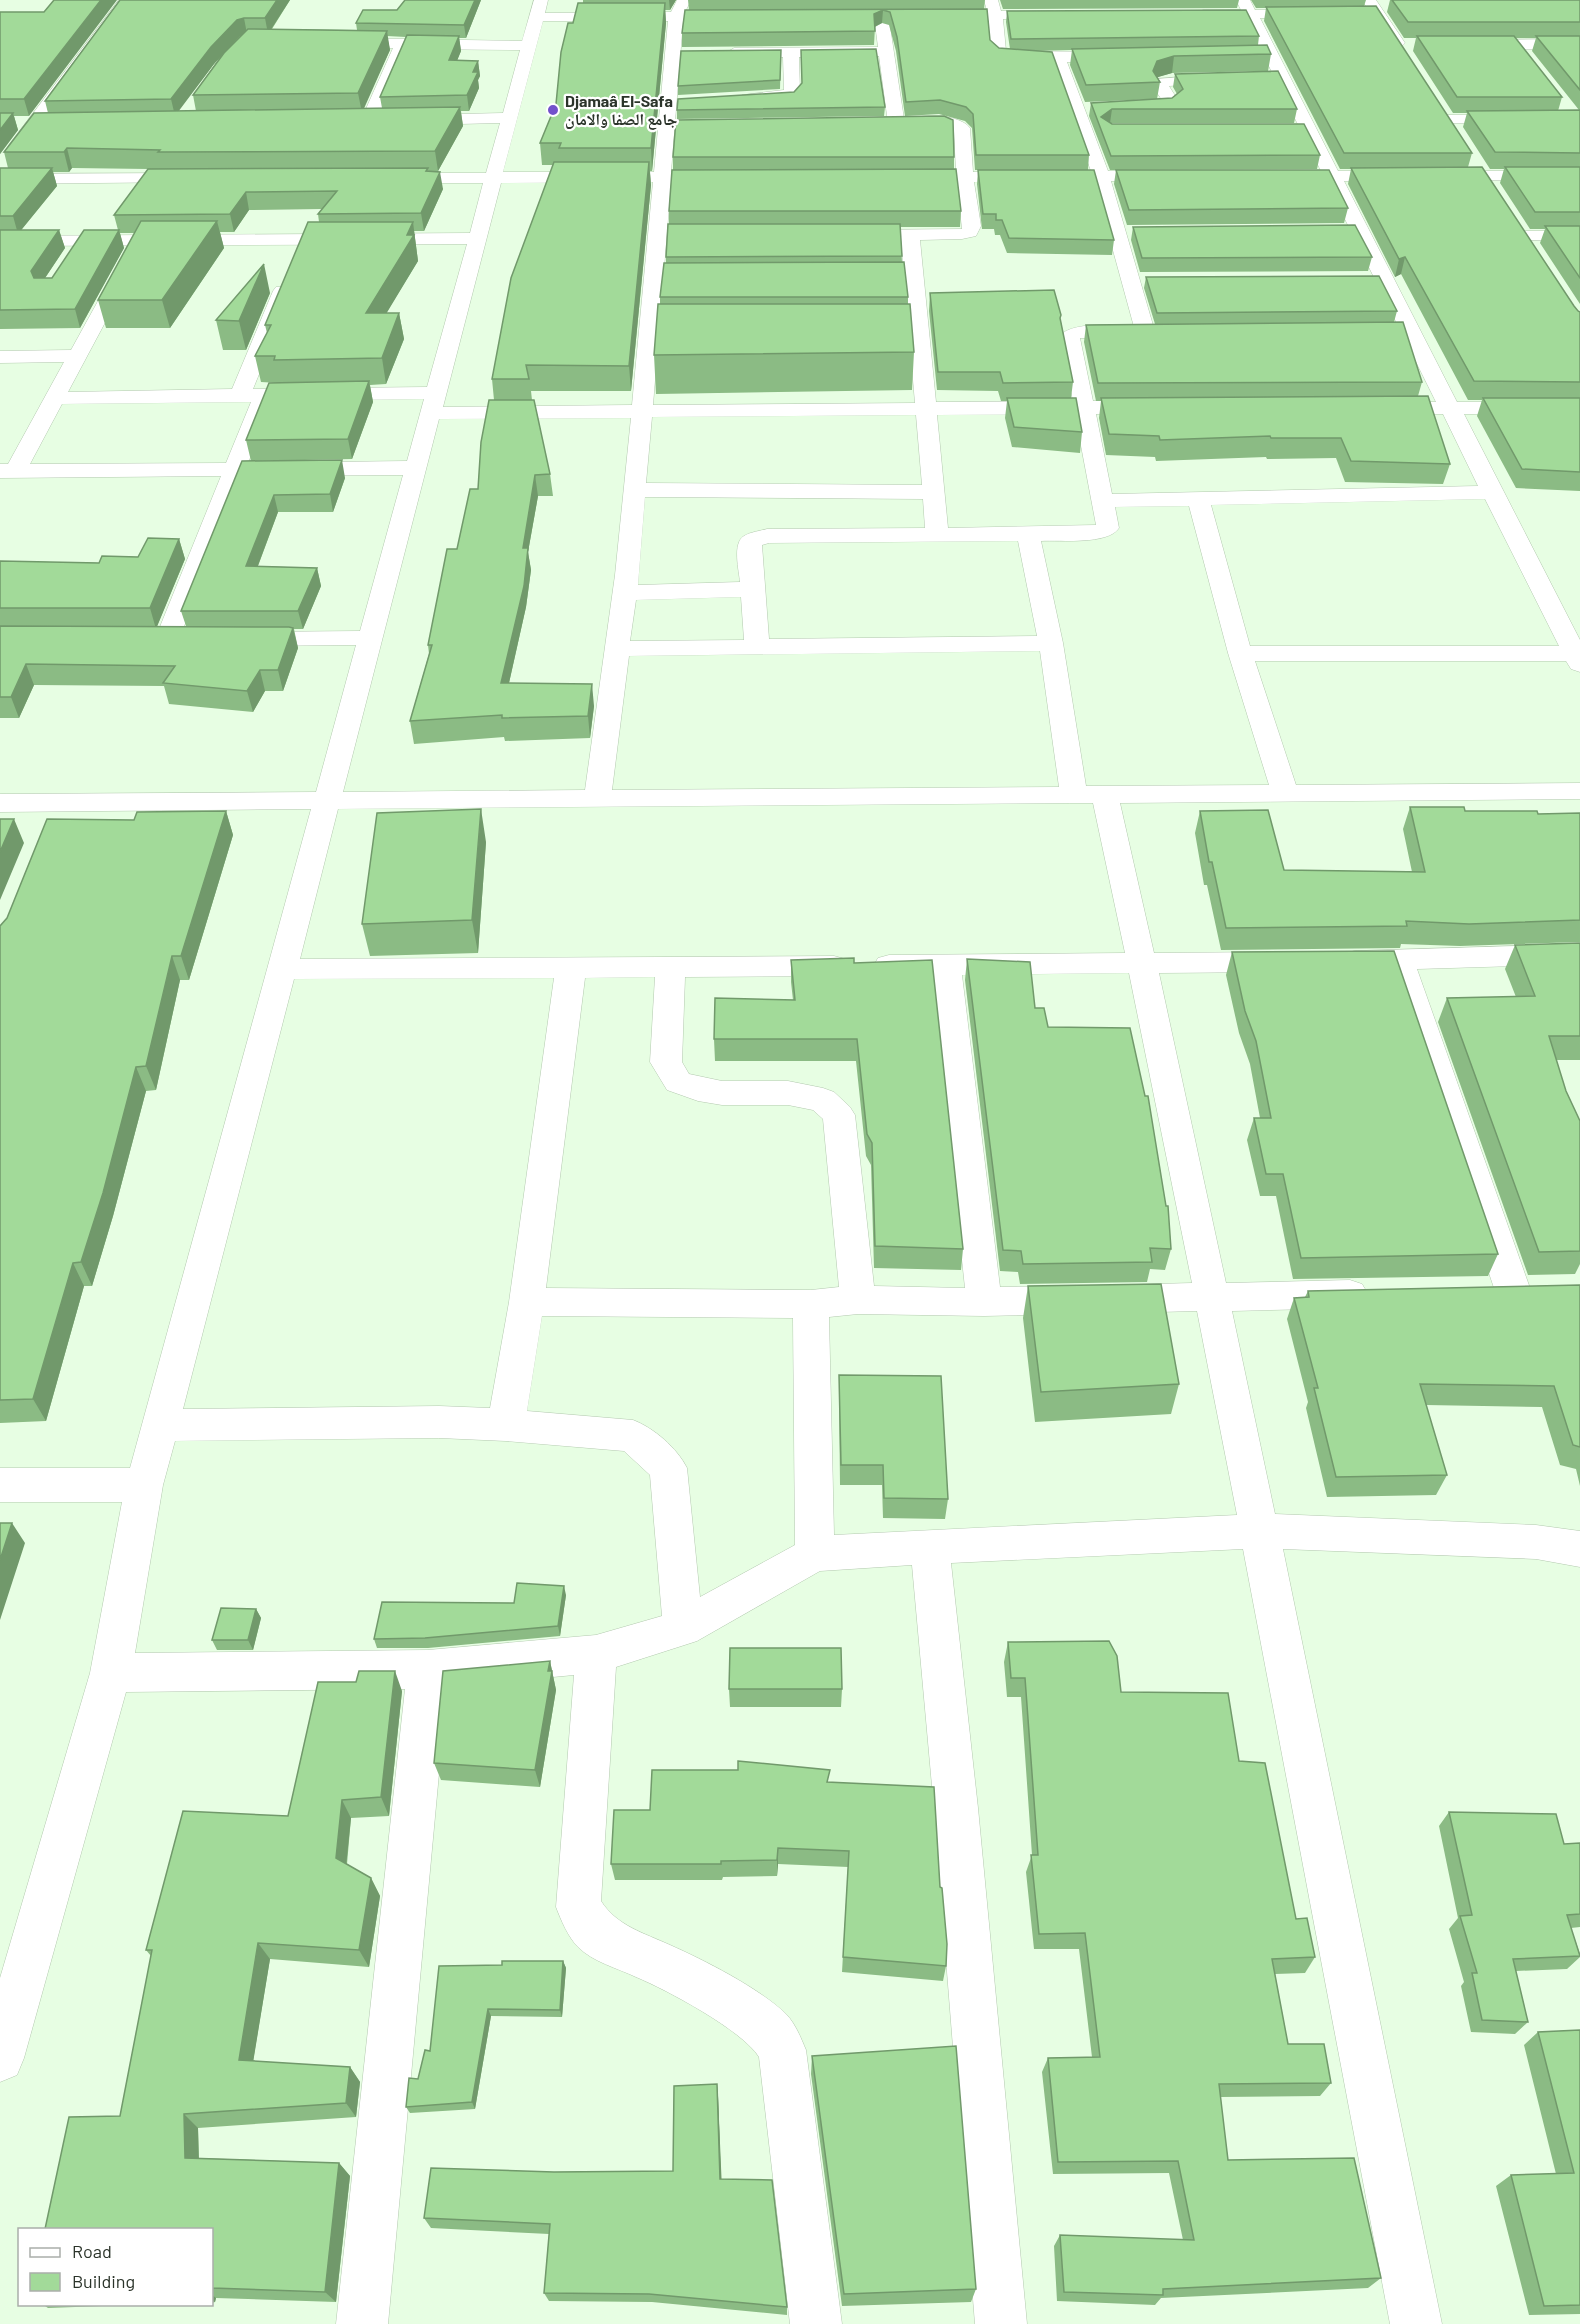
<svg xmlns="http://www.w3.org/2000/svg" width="1580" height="2324" viewBox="0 0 1580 2324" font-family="Barlow,'Noto Naskh Arabic',sans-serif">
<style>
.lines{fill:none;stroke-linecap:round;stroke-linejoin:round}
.street-casing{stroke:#b3c9af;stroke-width:1}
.street{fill:#fff;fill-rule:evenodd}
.wall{fill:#8bbb84;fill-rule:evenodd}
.shaded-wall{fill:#71996b}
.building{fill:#a2da99;stroke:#71996b;stroke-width:1.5}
.poi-dot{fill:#7251cb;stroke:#fff;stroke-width:2}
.labels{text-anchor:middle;stroke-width:4.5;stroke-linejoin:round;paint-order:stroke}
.far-poi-label{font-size:16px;font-weight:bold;fill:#2b342a;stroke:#fff;text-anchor:start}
</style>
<rect width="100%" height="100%" fill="#e7fee3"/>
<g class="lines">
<defs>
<path id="street" d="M119,0H133L21,153H9L7,149L9,145Z
M534,0H548L545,13L671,12L677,0H691L685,12H728L735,16L728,20L683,21L671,172H715L721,173L724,177L721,181L715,182H671L653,405L915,403L901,240H855L849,239L846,235L849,231L855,230L962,229L957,182H911L905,181L902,177L905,173L911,172H956L954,131L944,127L890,126L888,123L879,56L799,57L800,92C789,106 764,102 748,103L742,101L740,98L742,95L784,90L783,57L734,58L726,53L734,48L878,47L872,0H886L904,119C921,115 958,113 970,128L973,172L1091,171L1051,62L999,60L991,53L988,19H942L937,18L935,15L937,12L987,11L984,0H998L1001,11H1052L1057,12L1059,15L1057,18L1003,19L1006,51L1116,52L1124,57L1116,62H1067L1108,171H1159L1165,172L1168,176L1165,180L1159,181H1111L1155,332L1152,336C1143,338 1138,336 1130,338H1080L1093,401H1146L1153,403L1156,407L1153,411L1146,413L1096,414L1112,494L1478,486L1443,414H1387L1380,412L1377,408L1380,404L1387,402H1436L1326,181H1286L1280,180L1277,176L1280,172L1321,171L1245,18H1203L1196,14L1203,10H1241L1236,0H1250L1255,10H1310L1317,14L1310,18H1260L1338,171H1393L1399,172L1402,176L1399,180L1393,181H1344L1457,402H1580V414H1464L1580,640V672L1571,669L1566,661H1255L1296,785L1580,783V799L1120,803L1154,953L1275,952L1286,955L1290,962L1286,969L1275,972L1159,973L1226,1283L1350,1280L1362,1284L1368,1294L1362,1304L1350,1308L1232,1311L1275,1514L1536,1525L1580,1531V1567L1536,1559L1283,1549L1442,2324H1390L1243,1549L951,1563L978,1808L1027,2324H975L934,1808L912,1565L820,1571L697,1641L616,1667L601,1901C617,1926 644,1933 670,1945C704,1960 759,1988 786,2014C795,2023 801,2038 806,2050L842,2324H790L759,2057C742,2030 667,1990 636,1977C617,1968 593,1962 578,1947C568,1937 561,1920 556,1907L574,1675L447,1687L388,2324H336L405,1689L126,1692L24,2058L17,2075L0,2082V1978L90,1673L122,1502H0V1468H130L311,809L0,812V794L316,792L356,645L251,646L242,644L239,639L242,634L251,632L360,631L403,475L243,476L179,639L176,644L167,646L158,644L155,639L221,476L0,478V464H8L64,362L0,363V351L71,350L114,272L116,268H130L132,272L68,392L232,389L273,291L276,287H290L293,291L253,389L427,387L467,244L0,246V236L470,233L483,183H395L389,182L386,178L389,174L395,173H486L500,123L418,125L410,120L418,115L503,113L520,50L408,49L377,120L369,125L361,120L393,48H344L336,43L344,38L522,41ZM543,21H668L654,172H503ZM1094,181L1134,327C1117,324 1070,322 1060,336L1073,401L936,402L920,240L962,239L976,236L981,226L974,182ZM653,182L632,405L443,407L501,183ZM424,399L407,461L248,463L272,401ZM251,402L226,463L30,464L62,404ZM1075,414L1096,525L948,528L937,415ZM916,415L922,485L646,483L652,417ZM631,418L615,575L585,790L343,792L439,419ZM645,497L923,499L925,528L767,529C760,531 750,532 744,536C732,543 739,571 740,582L638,585ZM1485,499L1559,646H1250L1211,505ZM1189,506L1228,653L1269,785L1086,786L1063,643L1041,541C1060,540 1108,545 1119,528L1115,507ZM1018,541L1037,636L769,639L762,545L769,543ZM741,597L744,640L630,641L636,600ZM1040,651L1059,787L612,790L629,656ZM1070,803H1093L1125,953L889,955L878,958L874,965L878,972L889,975H932L965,1288L874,1286L855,1115L850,1107L834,1092L823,1088L788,1081H722L689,1074L682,1062L685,977L834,976L845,973L849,966L845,959L834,956L300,959L338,809ZM1129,973L1192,1283L1120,1285L1108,1289L1102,1299L1108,1309L1120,1313L1197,1311L1237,1515L834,1535L829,1317L858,1314L984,1316L1071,1314L1083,1310L1089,1300L1083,1290L1071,1286L1000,1287L962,975ZM655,977L650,1062L667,1090L698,1101L722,1105H788L813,1110L823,1119L839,1287L811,1290L546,1288L585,978ZM554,978L509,1302L490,1408L439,1406L183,1409L294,979ZM542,1316L793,1318L795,1545L700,1597L687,1468C677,1448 654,1428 633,1420L527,1411ZM439,1438L506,1441L624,1451L650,1475L662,1616L596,1635L428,1650L135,1653L163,1485L175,1441Z
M1362,0H1376L1405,43L1402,46H1392Z
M1580,39V49L1477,50L1469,45L1477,40Z
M1218,74L1226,79L1224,82L1169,86L1179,102C1171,112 1132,118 1123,108L1131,103L1162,100L1153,87L1157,79Z
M1448,115H1580V125L1442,123L1440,120Z
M1445,171H1580V181L1439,180L1436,176L1439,172Z
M184,173L190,174L193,178L190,182L0,184V174Z
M1524,231H1580V241L1518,240L1515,236L1518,232Z
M1580,944V964L1417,969L1531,1291L1525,1301L1513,1305L1501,1301L1495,1291L1387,970L1354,971L1343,968L1339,961L1343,954L1354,951Z"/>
</defs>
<use href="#street" class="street-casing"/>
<use href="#street" class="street"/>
</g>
<path class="wall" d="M120,0H290L272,29L357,30L356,23L397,10L481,0L466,38H459L461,51L457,60L478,61L480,76L478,80L479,88L469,111H461L463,126L438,171H428L443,189L424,231H414L418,261L386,313H399L404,339L386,384L370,385L373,402L352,459L256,461L345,478L333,512H278L258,566L317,568L321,586L303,629H294L298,648L283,691H265L253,712L169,704L164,686L34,685L19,718H0V561L99,563L138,557L179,539L185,559L157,626H186L181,611L251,461L246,440L279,383L261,382L255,356L267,333L265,325L319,222L318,214L322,209L249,210L234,232H220L224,248L170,328H106L98,300L135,233H120L124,248L80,328L0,329V168H8L4,152L48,113L45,101ZM387,36L406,37L380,97L382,108H363L390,50ZM220,57L193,95L196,111H178L214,64ZM72,168L148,169L114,215L118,230L52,278H45L65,248L59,230H21L57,186L53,172H69Z
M583,0H676L670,10H665L666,23L652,171H650L651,185L631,391H531L532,400L550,474L553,496H538L528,552L531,570L526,607L509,683L594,706L590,738L505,741L504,737L414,744L410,721L429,654L428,645L457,549L478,489L494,400L492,379L553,165H542L540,143L556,104L573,23L583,3Z
M688,0H985L984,9L689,10Z
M1000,0H1239L1237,8L1003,9Z
M1251,0H1366L1364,6L1472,153L1468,167L1574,306L1578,311L1580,312V491L1516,488L1477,416L1482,400H1468L1401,274L1395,277L1348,184L1351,169H1340L1264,21L1266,8H1256Z
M1390,0H1580V304L1540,243L1545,229H1530L1500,183L1504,169H1490L1463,127L1467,113H1453L1413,51L1416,38H1404L1387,12ZM1515,38H1536L1532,51L1579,110L1558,111L1562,97Z
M987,9L990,40L999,48L1010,49L1006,22L1007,11L1259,36L1258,45L1271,54L1268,71L1172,73L1157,77L1160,82L1157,99L1085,102L1070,65L1072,50L1034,51L1089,155L1088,170H975L972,128L965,121L939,114L905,116L896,51L889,25L882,23L875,27L874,45L682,47V33L685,10Z
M0,12H44L29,116H14L18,130L0,154Z
M781,50L780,89L678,95V86Z
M1175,74L1297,109L1294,123H1110L1112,124L1320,155L1317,169L1110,170L1089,116L1091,103L1172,98L1177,94L1173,87Z
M885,107L884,116L677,119V110Z
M673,157H954V169L961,211L960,227H900L902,262L908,297V304L914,352L912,390L656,394L654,355L660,304V297L666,263V257L669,224V211L673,170Z
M978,170L1114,240L1112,255L1007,253L1000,235H995L994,229H982L977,184Z
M1116,170L1348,208L1344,223L1127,225L1114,184Z
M1133,227L1372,257L1368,271L1140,272L1131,240Z
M1146,277L1397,311L1394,322L1422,382L1418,396L1450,464L1443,484L1345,482L1336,458L1267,459L1266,457L1156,461L1155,457L1106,455L1099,418L1101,401H1096L1084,342L1086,325L1155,324L1144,288Z
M270,293L246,350H223L216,320Z
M930,293L1061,322L1073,382L1071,398L1082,432L1080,453L1012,447L1005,418L1007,401H1001L998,391L937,390L929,311Z
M1410,807L1465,811L1538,814L1580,813V942L1460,946L1401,944L1400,948L1221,950L1207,885H1204L1195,833L1200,811L1284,870L1412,872L1403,829Z
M226,811L233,835L189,980H180L156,1090L146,1091L113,1216L92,1286H84L46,1421L0,1423V926L134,820Z
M486,842L478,953L370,956L362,924Z
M1580,943V1060H1556L1566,1091L1580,1121V1264L1575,1274L1528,1275L1438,1022L1447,998L1516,997L1505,969L1515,945Z
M1232,952L1498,1254L1488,1276L1293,1279L1276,1196H1260L1247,1140L1254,1118H1260L1250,1064L1239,1033L1226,975Z
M967,959L1035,1008L1048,1027L1171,1249L1165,1270L1150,1269L1147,1282L1020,1284L1018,1272L1000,1271L965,980Z
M791,960L854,963L963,1249L961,1270L874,1268L871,1165L866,1156L856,1061H715L714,1039L793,1000L791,982Z
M1580,1285V1486L1576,1469L1560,1465L1542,1407L1426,1405L1447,1475L1436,1495L1327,1497L1306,1408L1308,1402L1287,1319L1294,1298L1305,1297L1308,1291Z
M1028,1286L1179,1384L1171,1414L1035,1422L1023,1318Z
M839,1375L948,1499L945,1519L883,1518L882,1485H840L839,1396Z
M566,1595L560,1636L428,1648H377L374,1639L514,1603Z
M256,1609L261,1618L253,1650H217L212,1640Z
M1008,1642L1121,1692L1239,1761L1296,1919L1315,1957L1305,1973L1275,1974L1288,2044L1331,2083L1320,2096L1220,2097L1228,2160L1381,2278L1368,2288L1161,2298L1155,2305L1057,2301L1054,2246L1060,2235L1183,2240L1169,2173L1053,2174L1042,2072L1048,2058L1092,2057L1079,1949H1034L1026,1872L1032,1855L1021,1697H1007L1004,1662Z
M550,1661L556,1690L540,1787L441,1780L434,1763Z
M729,1689H842L841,1707H730Z
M402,1691L389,1816L351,1818L347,1864L371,1878L380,1896L369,1967L270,1959L253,2061L350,2067L360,2082L356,2117L198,2128L199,2158L339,2163L350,2176L336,2302L216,2298L215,2302L212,2303V2229L120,2116L151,1956L146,1950L288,1816Z
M829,1783L940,1887L946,1966L943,1981L842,1972L848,1867L778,1864L777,1876L723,1877L722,1880H615L611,1864L650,1810Z
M1449,1812L1564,1844L1580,1843V1927L1571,1928L1580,1954V1957L1567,1969L1516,1971L1528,2022L1515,2034L1471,2032L1461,1986L1464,1982L1449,1929L1458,1918L1439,1826Z
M563,1961L566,1968L562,2017L491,2016L475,2109L410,2113L406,2107L430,2051L502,1965Z
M1580,2030V2314L1529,2315L1496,2186L1511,2175L1556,2174L1524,2045L1538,2032Z
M812,2056L976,2289L971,2302L842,2306L811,2074Z
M717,2084L718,2096L721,2179L787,2307V2315L652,2302L549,2301L544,2293L549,2234L431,2228L424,2218L554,2172L673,2171Z
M42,2304H157L48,2308Z"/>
<path class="shaded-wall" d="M101,0H117L29,116L24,99Z
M277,0H290L268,34L265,18Z
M475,0H481L466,38L464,25Z
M669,0H676L670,10Z
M665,3L666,23L652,171L651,148Z
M883,10L882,23L874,27V14Z
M244,18L247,34L240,36L214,64L175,116L171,99L211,47L237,20Z
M387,31L390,50L362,113L358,93Z
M459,36L461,51L451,76L449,60Z
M1174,56L1172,73L1155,78L1153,71L1157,61Z
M478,61L480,76L478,80L479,88L469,111L467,95L473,72Z
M460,107L463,126L438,171L435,151Z
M1112,109L1110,123L1101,117Z
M13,113L18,130L0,154V130Z
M67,148L72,168L69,172L64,152Z
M649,162L651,185L631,391L629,366Z
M52,168L57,186L18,234L13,216Z
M440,172L443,189L424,231L421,213Z
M246,192L249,210L234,232L230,214Z
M217,221L224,248L170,328L162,300Z
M413,222L418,261L371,339L366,313Z
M59,230L65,248L37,290L31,271Z
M119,230L124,248L80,328L75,309Z
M1405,257L1401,274L1395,277L1399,259Z
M264,264L270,293L246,350L239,321Z
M399,313L404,339L386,384L382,358Z
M369,381L373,402L352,459L348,439Z
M342,460L345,478L333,512L330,494Z
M535,475L538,496L528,552L531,570L526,607L504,705L501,683Z
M274,495L278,512L251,584L246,566Z
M179,539L185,559L156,629L150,608Z
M317,568L321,586L303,629L298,611Z
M293,628L298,648L283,691L278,670Z
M26,664L34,685L19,718L11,697Z
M260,670L265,691L253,712L247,691Z
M592,684L594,706L590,738L588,716Z
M481,809L486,842L478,953L472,920Z
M226,811L233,835L189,980L181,956Z
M14,819L24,843L0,900V852Z
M172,956L180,980L156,1090L146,1066Z
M136,1067L146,1091L113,1216L92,1286L81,1262Z
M73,1263L84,1286L46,1421L33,1399Z
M12,1523L25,1543L0,1620V1560Z
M564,1586L566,1595L560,1636L558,1626Z
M256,1609L261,1618L253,1650L248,1640Z
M550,1661L556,1690L540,1787L535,1770Z
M395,1671L402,1691L389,1816L381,1797Z
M342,1800L351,1818L345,1876L336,1858Z
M778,1848V1864L777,1876V1860Z
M371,1878L380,1896L369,1967L359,1950Z
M258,1943L270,1959L251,2075L239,2060Z
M563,1961L566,1968L562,2017L560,2010Z
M488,2009L491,2016L475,2109L472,2102Z
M350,2067L360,2082L356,2117L346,2103Z
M717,2084L718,2096L722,2190L720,2179Z
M184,2114L198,2128L199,2171L185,2158Z
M339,2163L350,2176L336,2302L325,2292Z
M212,2295L216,2298L215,2302L212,2300Z"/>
<path class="building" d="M54,0H101L24,99H0V12H44Z
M120,0H277L265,18H244L237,20L211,47L171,99L45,101Z
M405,0H475L464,25L356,23L363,10H397Z
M1392,0H1580V22H1408Z
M578,3H665L651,148H559L561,143H540L556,104L561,52L568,23H573Z
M1376,6L1472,153H1344L1266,7Z
M987,9L990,40L999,48L1052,52L1089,155H976L973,114L966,107L940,100L906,102L897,37L890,12L883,10L874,14L875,31L682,33L685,10Z
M1246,10L1259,36L1011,39L1007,11Z
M248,29L387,31L358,93L193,95L224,53Z
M407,35L459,36L449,60L478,61L473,72H478L467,95L380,97Z
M1417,36H1514L1562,97H1457Z
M1536,36H1580V90Z
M1267,45L1271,54L1174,56L1157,61L1153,71L1160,82L1086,85L1072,49Z
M876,49L885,107L677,110L678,99L794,92L802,83L801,50Z
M781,50L780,80L678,86L681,51Z
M1278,71L1297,109H1112L1101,117L1112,124H1304L1320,155L1111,156L1091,103L1172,98L1183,89L1175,74Z
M460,107L435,151L158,152L160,150L67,148L64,152H4L34,113Z
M1580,110V153L1495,152L1467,111Z
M0,113H13L0,130Z
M944,116L953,120L954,157H673L676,120Z
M554,162H649L629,366L526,365L529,379H492L511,278Z
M1482,167L1574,306L1578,311L1580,312V382L1474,381L1405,257L1399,259L1351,168Z
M1505,167H1580V212H1535Z
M0,168H52L13,216H0Z
M428,168L426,171L440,172L421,213L318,214L337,191L246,192L230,214L114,215L148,169Z
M956,169L961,211H669L672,170Z
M978,170H1094L1114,240L1009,238L1002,220H996V214H983Z
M1116,170H1329L1348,208L1129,210Z
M141,221H217L162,300H98Z
M308,222H413L407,235H414L366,313H399L382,358L274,360L275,356H255L271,325H265Z
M668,224H900L902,256L666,257Z
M1355,225L1372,257L1142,258L1133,227Z
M1545,226H1580V278Z
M0,230H59L31,271L34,278H52L84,230H119L75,309L0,310Z
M904,262L908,297H660L664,263Z
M264,264L239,321L216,320Z
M1379,276L1397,311L1157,313L1146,277Z
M1054,290L1061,315L1060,318L1073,382L1003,383L1000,372H938L930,293Z
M658,304H910L914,352L654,355Z
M1403,322L1422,382L1098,383L1086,325Z
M369,381L348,439L246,440L269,383Z
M1428,396L1450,464L1351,461L1341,438H1271L1270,436L1160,440L1159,436L1109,434L1101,398Z
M1007,398H1076L1082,432L1014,427Z
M1483,398H1580V472L1522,469Z
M489,400H534L550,474L535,475L523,548H528L524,586L501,683L592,684L588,716L502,718V715L410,721L432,645H428L447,549H457L470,489H478L481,442Z
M342,460L330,494L274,495L246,566L317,568L298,611H181L242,461Z
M148,538L179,539L150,608H0V561L99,563L102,556L138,557Z
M0,626L289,627L293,628L278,670H260L247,691L163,683L175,666L26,664L11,697H0Z
M1410,807H1464L1465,811H1537L1538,814L1580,813V920L1469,924L1406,921L1407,926L1226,928L1212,862H1209L1200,811L1268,810L1284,870L1425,872Z
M481,809L472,920L362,924L377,813Z
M226,811L181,956H172L146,1066L136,1067L103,1193L81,1262L73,1263L33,1399L0,1400V926L7,918L47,819L134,820L137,812Z
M0,819H14L0,852Z
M1580,943V1036H1549L1566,1091L1580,1121V1251L1539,1252L1447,998L1535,996L1515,945Z
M1394,951L1498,1254L1301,1258L1283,1174H1266L1254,1118H1271L1256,1041L1245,1011L1232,952Z
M854,958V963L932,960L963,1249L875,1246L872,1143L867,1134L857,1039H714L715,998L795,1000L791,960Z
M967,959L1030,962L1035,1008H1044L1048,1027L1130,1028L1145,1096H1148L1166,1206H1168L1171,1249L1150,1248L1152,1262L1023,1264L1021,1251L1003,1250Z
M1161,1284L1179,1384L1041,1392L1028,1286Z
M1580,1285V1447L1573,1445L1554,1386L1420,1384L1447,1475L1336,1477L1314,1388H1318L1294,1298L1309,1297L1308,1291Z
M839,1375L941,1376L948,1499L884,1498L883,1465H841Z
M0,1523H12L0,1560Z
M517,1583L564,1586L558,1626L425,1638L374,1639L382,1602L514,1603Z
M221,1608L256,1609L248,1640H212Z
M1109,1641L1117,1656L1121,1692L1228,1693L1239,1761L1265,1763L1296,1919L1307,1918L1315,1957L1272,1959L1288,2044H1324L1331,2083L1219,2084L1228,2160L1354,2158L1381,2278L1163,2289V2295L1064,2292L1060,2235L1194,2240L1178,2161L1058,2162L1048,2058L1100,2057L1085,1933L1039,1934L1031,1855H1038L1025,1678H1011L1008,1642Z
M730,1648H841L842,1689H729Z
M550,1661L548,1671H552L535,1770L434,1763L443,1671Z
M359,1671H395L381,1797L342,1800L336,1858L371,1878L359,1950L258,1943L239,2060L350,2067L346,2103L184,2114L185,2158L339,2163L325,2292L212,2288V2229H45L69,2117L120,2116L152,1950H146L183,1811L288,1816L318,1682H356Z
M738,1761L830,1770L827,1782L934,1787L940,1887L942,1888L947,1944L946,1966L843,1957L849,1851L778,1848L777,1860L721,1861V1864H611L614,1810H650L652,1770H738Z
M1449,1812L1556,1814L1564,1844L1580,1843V1914L1567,1915L1580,1956L1513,1959L1528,2022L1482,2020L1472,1973H1477L1460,1916L1472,1915Z
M502,1961H563L560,2010L488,2009L472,2102L406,2107L409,2078L418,2079L425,2050L430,2051L439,1966L502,1965Z
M1580,2030V2305L1544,2306L1511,2175L1574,2173L1538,2032Z
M956,2046L976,2289L844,2294L812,2056Z
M717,2084L720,2179L772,2180L787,2307L649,2294L544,2293L550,2224L424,2218L431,2168L554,2172L673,2171L674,2086Z"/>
<circle class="poi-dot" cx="553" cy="110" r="6"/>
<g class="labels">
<g class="far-poi-label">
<text x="565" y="107">Djamaâ El-Safa<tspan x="565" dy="18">جامع الصفا والامان</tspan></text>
</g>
</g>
<rect x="18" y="2228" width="195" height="78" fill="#ffffff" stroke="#aaaeaa" stroke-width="1.5"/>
<rect x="30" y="2248" width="30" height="9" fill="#ffffff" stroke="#aaaeaa" stroke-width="1.5"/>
<text x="72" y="2258" font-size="18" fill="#2b342a">Road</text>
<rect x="30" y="2273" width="30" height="18" fill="#a2da99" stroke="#aaaeaa" stroke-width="1.5"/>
<text x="72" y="2288" font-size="18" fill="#2b342a">Building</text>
</svg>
